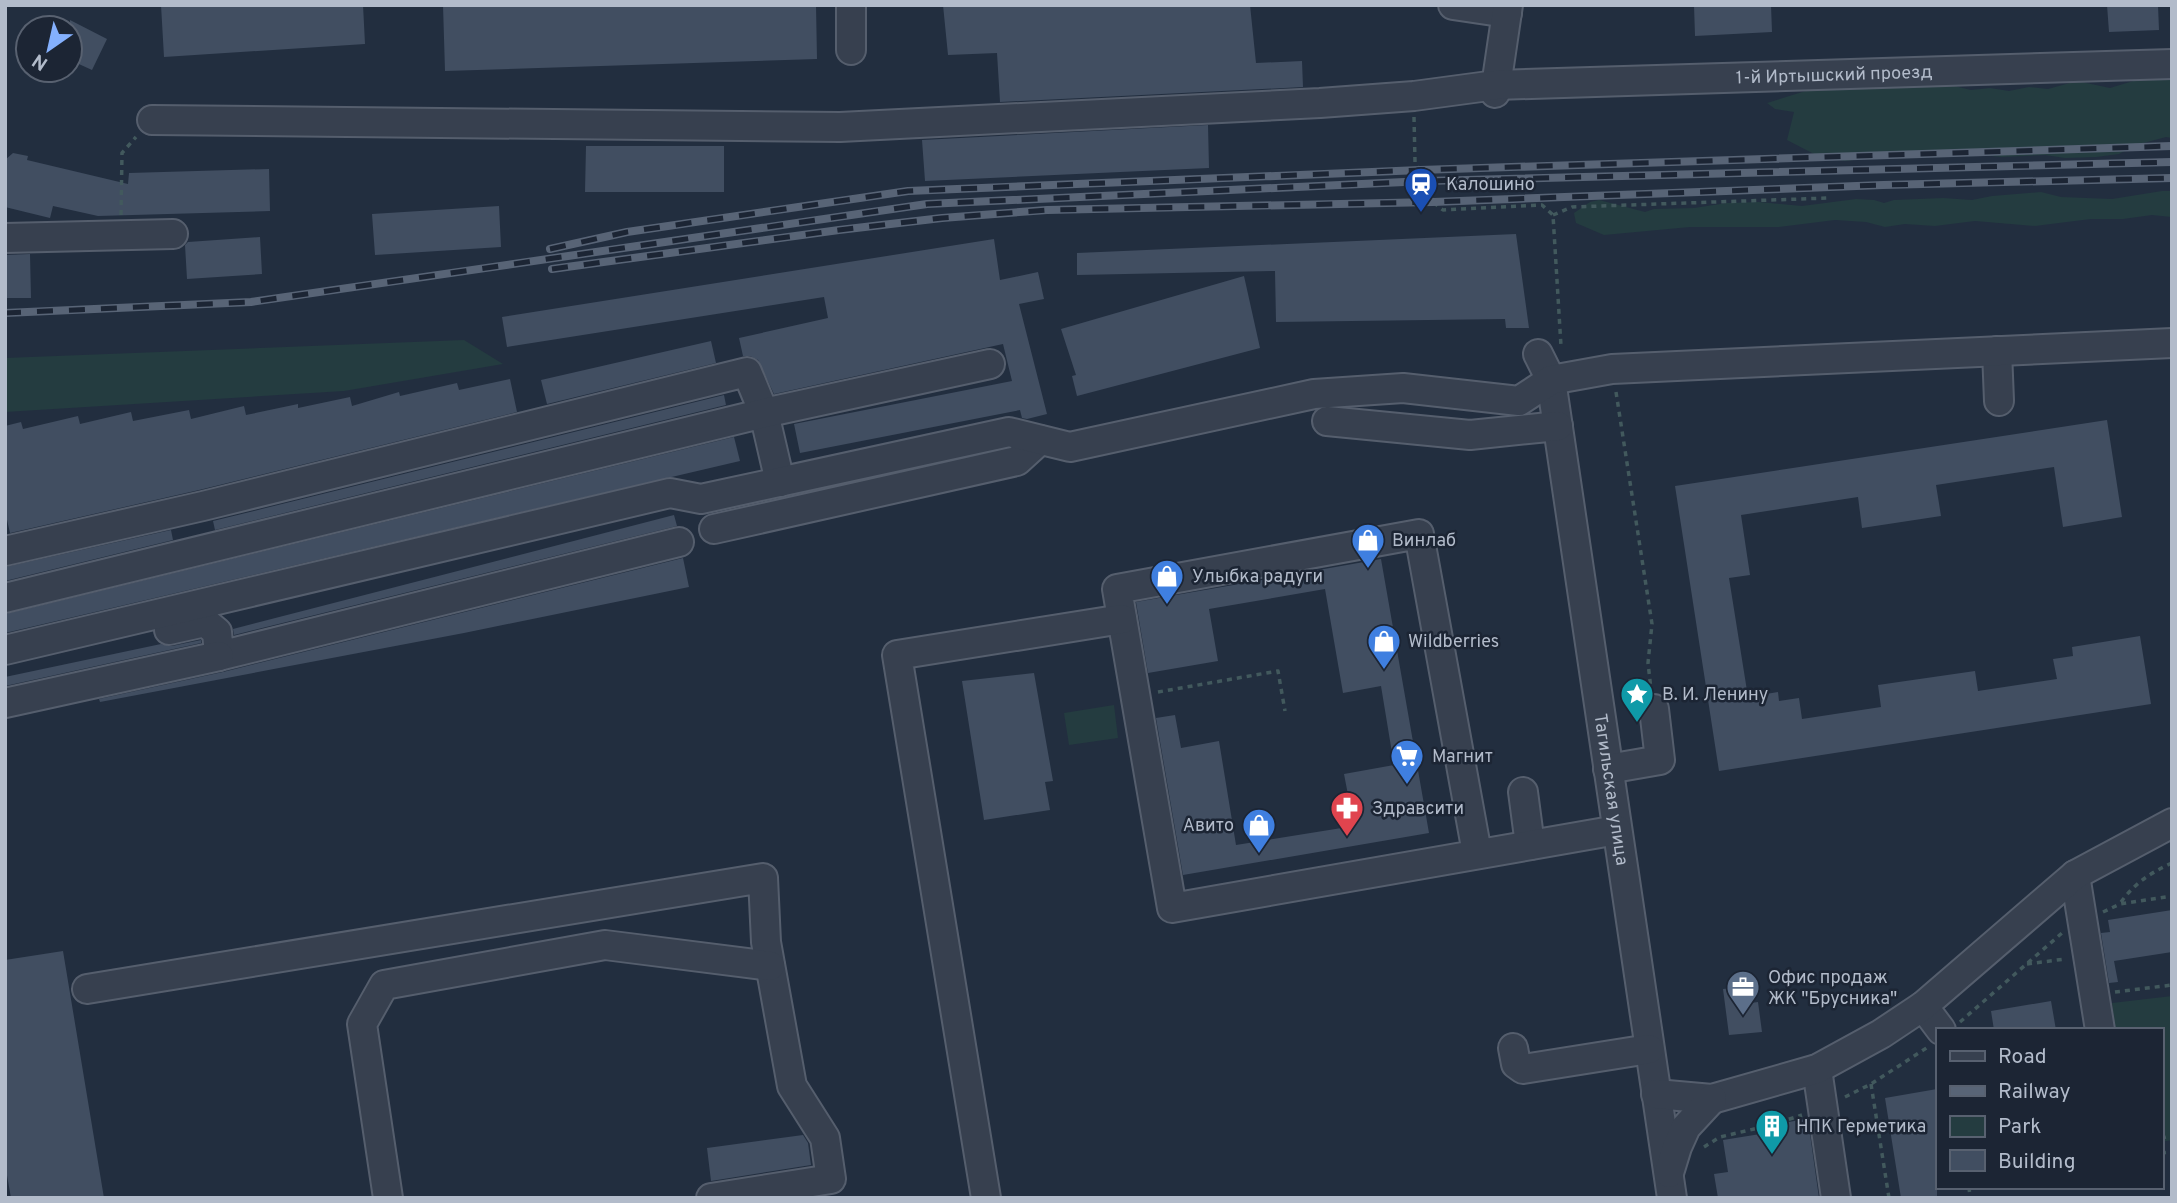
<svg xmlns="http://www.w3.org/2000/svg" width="2177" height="1203" viewBox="0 0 2177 1203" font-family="Overpass,sans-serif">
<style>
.green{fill:#243c40}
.building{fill:#414e61}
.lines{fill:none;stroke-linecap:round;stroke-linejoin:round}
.minor-casing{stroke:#555e6d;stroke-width:32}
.path{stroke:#42595d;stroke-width:3.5;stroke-dasharray:5 5;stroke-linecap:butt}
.minor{stroke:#37404f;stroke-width:28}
.rail-casing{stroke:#586476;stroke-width:8}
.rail{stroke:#1c2534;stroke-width:5;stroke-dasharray:16;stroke-linecap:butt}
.labels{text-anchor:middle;stroke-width:5;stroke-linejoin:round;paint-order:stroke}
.street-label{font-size:18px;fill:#b2bbca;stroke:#1c2534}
.poi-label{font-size:18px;fill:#b2bbca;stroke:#1c2534;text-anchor:start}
</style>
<rect width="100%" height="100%" fill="#222e3f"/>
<path class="green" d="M2172,77V138L2166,137L2136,145L2119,154L2096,157L2065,158L2045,155L2002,157L1971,154H1904L1845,161L1814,154L1787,140L1794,112L1775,109L1767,103L1812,89L1871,85L1921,78L1971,90L1990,88L2009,91L2029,87L2048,89L2077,81L2110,88L2140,79Z
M2162,191H2172V217L2152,215L2123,219H2091L2035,226L1975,221L1935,226L1905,224L1885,227L1866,222L1835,220L1779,227H1690L1604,235L1576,223L1574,213L1590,202L1599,200L1645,212L1654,209L1694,208L1727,203L1759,202L1802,206L1856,199L1874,200L1884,203L1894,200L1943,198L1972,200L1992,196L2041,192L2061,197L2112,199Z
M464,340L503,364L344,391L5,412V358Z
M1114,705L1118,738L1069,745L1064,713Z
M2172,996V1140L2161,1142V1030H2115L2112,1003Z"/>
<path class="building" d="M161,5H363L365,44L164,57Z
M443,5H816L817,59L445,71Z
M943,5H1250L1256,63L1302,61L1303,87L1000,102L997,53L948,55Z
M1694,5H1771L1772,32L1695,36Z
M2107,5H2158L2159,30L2109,32Z
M70,20L107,39L92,70L70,60Z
M1208,125L1209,168L925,181L922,140Z
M586,146H724V192H585Z
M13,153L28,156L27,160L128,184L129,173L269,169L270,211L98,216L53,206L50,218L5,207V160Z
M499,206L501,247L375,255L372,214Z
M1516,234L1529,328H1506L1505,319L1276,322L1275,271L1077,275V253Z
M260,237L262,274L187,279L185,245L188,242Z
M994,239L1000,280L1038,272L1044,299L1019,304L1047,414L1027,419L1022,418L1020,410L800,453L794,424L1012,381L1003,344L774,394L758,360L750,356H743L739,338L828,318L824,297L507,347L502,317Z
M30,254L31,298H5V255Z
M1244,276L1260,348L1077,396L1072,376L1076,375L1061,329Z
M711,341L716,363L547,404L541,380Z
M510,379L517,412L199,490L10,533L5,511V426L21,422L23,429L78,416L80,424L131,412L133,421L189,410L191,419L244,406L246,415L298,404V408L350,397L352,406L399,392L400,396L457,383L459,390Z
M724,395L726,405L215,530L213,521Z
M2107,420L2122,517L2063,527L2054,467L1936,485L1941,516L1862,528L1858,497L1741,515L1750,575L1729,578L1748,697L1778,692L1779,701L1799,698L1802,719L1881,707L1878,685L1975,671L1978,691L2057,679L2053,659L2073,656L2072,647L2140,636L2151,704L1719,771L1675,486Z
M734,437L740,461L5,633V614Z
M674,515L677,526L234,635L233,629Z
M171,530L173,540L5,581V567Z
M683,558L689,587L464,633L100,702L99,699L223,672Z
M1381,559L1429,833L1183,875L1156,718L1175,715L1181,748L1219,741L1236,845L1354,826L1344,774L1394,765L1381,686L1343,693L1325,589L1209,609L1218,661L1148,673L1136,602Z
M201,640V643L5,686V677L161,644L172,646Z
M1034,673L1053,781L1045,782L1050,810L984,820L962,681Z
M2172,910V952L2114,961L2118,982L2109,983L2101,933L2110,932L2108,920Z
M63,951L104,1198H11L5,1164V960Z
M1750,986L1751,1003L1758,1002L1762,1032L1729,1035L1723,989Z
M2051,1001L2056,1030H1994L1991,1011Z
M1937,1089V1198H1901L1885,1098Z
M1805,1119L1806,1127H1809L1819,1198H1718L1714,1174L1728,1172L1723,1140L1779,1131L1778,1124Z
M803,1135L808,1143L811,1165L711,1181L707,1148Z"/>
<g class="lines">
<defs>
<g id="minor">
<path d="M851,5V50"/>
<path d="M1453,5L1507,13"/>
<path d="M1495,93L1508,5"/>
<path id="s1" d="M152,120L840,127L1320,103L1414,96L1496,85L2172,64"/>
<path d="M5,238L173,234"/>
<path d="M1997,351L1999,401"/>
<path id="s2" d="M1538,354L1551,380L1672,1198"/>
<path d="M1327,421L1470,435L1558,426"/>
<path d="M714,529L1017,461L1040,440"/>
<path d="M5,551L203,506L747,372L764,413L780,482"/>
<path d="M5,598L764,413L990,364"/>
<path d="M169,630L205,622L217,632L219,656L679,542"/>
<path d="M5,650L670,493L701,499L1009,432L1070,447L1314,394L1403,388L1519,401L1551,380L1612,369L2172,343"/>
<path d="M5,703L219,656"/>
<path d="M1608,769L1660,760L1654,709"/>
<path d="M1523,792L1530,845"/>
<path d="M1477,853L1419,534L1117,589L1172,908L1617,830"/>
<path d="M2075,875L2100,1030"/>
<path d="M87,989L763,878L766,942L792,1086L825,1138L831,1179L711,1198"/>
<path d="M1923,1006L1941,1030"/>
<path d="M1513,1048L1516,1064L1523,1069L1649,1049"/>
<path d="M1817,1069L1836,1198"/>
<path d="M1656,1094L1712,1099L1817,1069L1881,1034L1923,1006L2075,875L2172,823"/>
<path d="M1669,1173L1677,1147L1686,1127L1712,1099"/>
<path d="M388,1198L362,1024L384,985L605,945L770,966"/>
<path d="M986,1198L897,655L1122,619"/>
</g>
</defs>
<use href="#minor" class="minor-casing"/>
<path class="path" d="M1414,117L1415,162L1426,181L1433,202L1443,210L1542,205L1553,215L1561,346
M121,215L122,153L136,137
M1553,215L1572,207L1829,198
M1616,392L1652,624L1648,663L1651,689
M1158,692L1278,671L1285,711
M2121,902C2135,883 2150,873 2172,863
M2103,912L2120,904L2172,896
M2027,964L2065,959
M2115,992L2172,985
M1960,1022L2062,933
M1871,1084L1889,1198
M1845,1097L1871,1084L1928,1047
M2161,1138L2172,1136
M1704,1147L1720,1137L1771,1125L1802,1115
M2161,1153L2172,1152
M1969,1187L1970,1198"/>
<use href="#minor" class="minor"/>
<defs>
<path id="rail" d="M550,249L627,232L908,191L1420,170L2172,146
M552,269L839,230L942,218L1047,210L1433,202L1883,185L2172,178
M5,313L251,302L927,204L1426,181L2172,162"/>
</defs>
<use href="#rail" class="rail-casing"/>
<use href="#rail" class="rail"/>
</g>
<defs>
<symbol id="station-pin" viewBox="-11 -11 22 30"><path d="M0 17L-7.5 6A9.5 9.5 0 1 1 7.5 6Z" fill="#1a4fb4" stroke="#1c2534"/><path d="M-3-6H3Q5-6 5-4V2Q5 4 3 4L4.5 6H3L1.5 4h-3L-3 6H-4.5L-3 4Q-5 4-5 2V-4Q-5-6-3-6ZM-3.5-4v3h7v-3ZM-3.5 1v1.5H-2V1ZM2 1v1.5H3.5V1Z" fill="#fff"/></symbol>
<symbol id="shop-pin" viewBox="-11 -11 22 30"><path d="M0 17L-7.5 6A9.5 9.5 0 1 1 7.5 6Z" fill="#3f7fe0" stroke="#1c2534"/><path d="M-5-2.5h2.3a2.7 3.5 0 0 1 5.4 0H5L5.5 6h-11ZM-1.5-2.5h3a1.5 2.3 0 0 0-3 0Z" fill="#fff"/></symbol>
<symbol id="sight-pin" viewBox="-11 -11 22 30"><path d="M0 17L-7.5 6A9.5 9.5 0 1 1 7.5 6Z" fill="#0f9aa8" stroke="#1c2534"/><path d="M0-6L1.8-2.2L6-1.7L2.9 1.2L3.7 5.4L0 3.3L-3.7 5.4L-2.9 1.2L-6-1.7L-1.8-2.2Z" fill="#fff"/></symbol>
<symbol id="supermarket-pin" viewBox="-11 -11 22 30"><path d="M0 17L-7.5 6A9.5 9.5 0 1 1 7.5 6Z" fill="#3f7fe0" stroke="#1c2534"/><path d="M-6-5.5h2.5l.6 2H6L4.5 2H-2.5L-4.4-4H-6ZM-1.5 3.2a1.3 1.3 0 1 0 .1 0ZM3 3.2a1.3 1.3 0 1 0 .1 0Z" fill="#fff"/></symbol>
<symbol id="pharmacy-pin" viewBox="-11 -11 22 30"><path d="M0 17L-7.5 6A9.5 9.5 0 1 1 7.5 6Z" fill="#e0444e" stroke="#1c2534"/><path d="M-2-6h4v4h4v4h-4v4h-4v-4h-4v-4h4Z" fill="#fff"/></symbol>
<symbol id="office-pin" viewBox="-11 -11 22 30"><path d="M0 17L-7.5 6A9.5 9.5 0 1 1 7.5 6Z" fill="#5c6f8a" stroke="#1c2534"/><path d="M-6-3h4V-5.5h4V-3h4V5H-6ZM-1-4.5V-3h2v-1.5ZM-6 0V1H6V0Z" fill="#fff"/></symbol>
<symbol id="building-pin" viewBox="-11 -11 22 30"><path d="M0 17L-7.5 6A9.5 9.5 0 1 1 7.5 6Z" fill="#0f9aa8" stroke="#1c2534"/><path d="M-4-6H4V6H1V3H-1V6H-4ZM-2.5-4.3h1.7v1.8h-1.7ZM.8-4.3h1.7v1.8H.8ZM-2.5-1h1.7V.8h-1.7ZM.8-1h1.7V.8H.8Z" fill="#fff"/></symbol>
</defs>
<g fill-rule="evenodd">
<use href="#station-pin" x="1402" y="165" width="38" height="52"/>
<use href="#shop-pin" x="1349" y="521" width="38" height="52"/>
<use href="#shop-pin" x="1148" y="557" width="38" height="52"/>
<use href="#shop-pin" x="1365" y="622" width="38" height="52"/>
<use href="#sight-pin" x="1618" y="675" width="38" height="52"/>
<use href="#supermarket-pin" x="1388" y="737" width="38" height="52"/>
<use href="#pharmacy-pin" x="1328" y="789" width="38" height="52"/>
<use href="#shop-pin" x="1240" y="806" width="38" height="52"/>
<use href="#office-pin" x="1724" y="968" width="38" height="52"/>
<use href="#building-pin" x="1753" y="1107" width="38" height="52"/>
</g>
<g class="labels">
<g class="street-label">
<text dy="6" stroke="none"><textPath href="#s1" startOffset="1684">1-й Иртышский проезд</textPath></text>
<text dy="6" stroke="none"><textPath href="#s2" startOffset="443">Тагильская улица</textPath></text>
</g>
<g class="poi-label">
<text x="1446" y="190">Калошино</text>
<text x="1392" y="546">Винлаб</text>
<text x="1192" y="582">Улыбка радуги</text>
<text x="1408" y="647">Wildberries</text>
<text x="1662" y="700">В. И. Ленину</text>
<text x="1432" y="762">Магнит</text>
<text x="1372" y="814">Здравсити</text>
<text x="1234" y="831" text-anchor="end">Авито</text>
<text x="1768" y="983">Офис продаж<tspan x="1768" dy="21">ЖК "Брусника"</tspan></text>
<text x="1796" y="1132">НПК Герметика</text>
</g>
</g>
<rect width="2177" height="1203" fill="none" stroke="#b2bbca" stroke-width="14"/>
<rect x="1936" y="1028" width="228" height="161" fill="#1c2534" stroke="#586170" stroke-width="2"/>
<rect x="1950" y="1051" width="35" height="10" fill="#37404f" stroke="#586170" stroke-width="2"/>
<text x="1998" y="1063" font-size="21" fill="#b2bbca">Road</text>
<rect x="1950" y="1086" width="35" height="10" fill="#586476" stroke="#586170" stroke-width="2"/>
<text x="1998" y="1098" font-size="21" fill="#b2bbca">Railway</text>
<rect x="1950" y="1116" width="35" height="21" fill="#243c40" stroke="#586170" stroke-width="2"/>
<text x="1998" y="1133" font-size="21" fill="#b2bbca">Park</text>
<rect x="1950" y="1150" width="35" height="21" fill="#414e61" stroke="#586170" stroke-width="2"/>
<text x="1998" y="1168" font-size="21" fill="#b2bbca">Building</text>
<g transform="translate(49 49) rotate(214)"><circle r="33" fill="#1c2534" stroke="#586170" stroke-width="2"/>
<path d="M0-5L12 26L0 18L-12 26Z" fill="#84b0fd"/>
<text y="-10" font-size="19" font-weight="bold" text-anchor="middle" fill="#b2bbca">N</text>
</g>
</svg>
